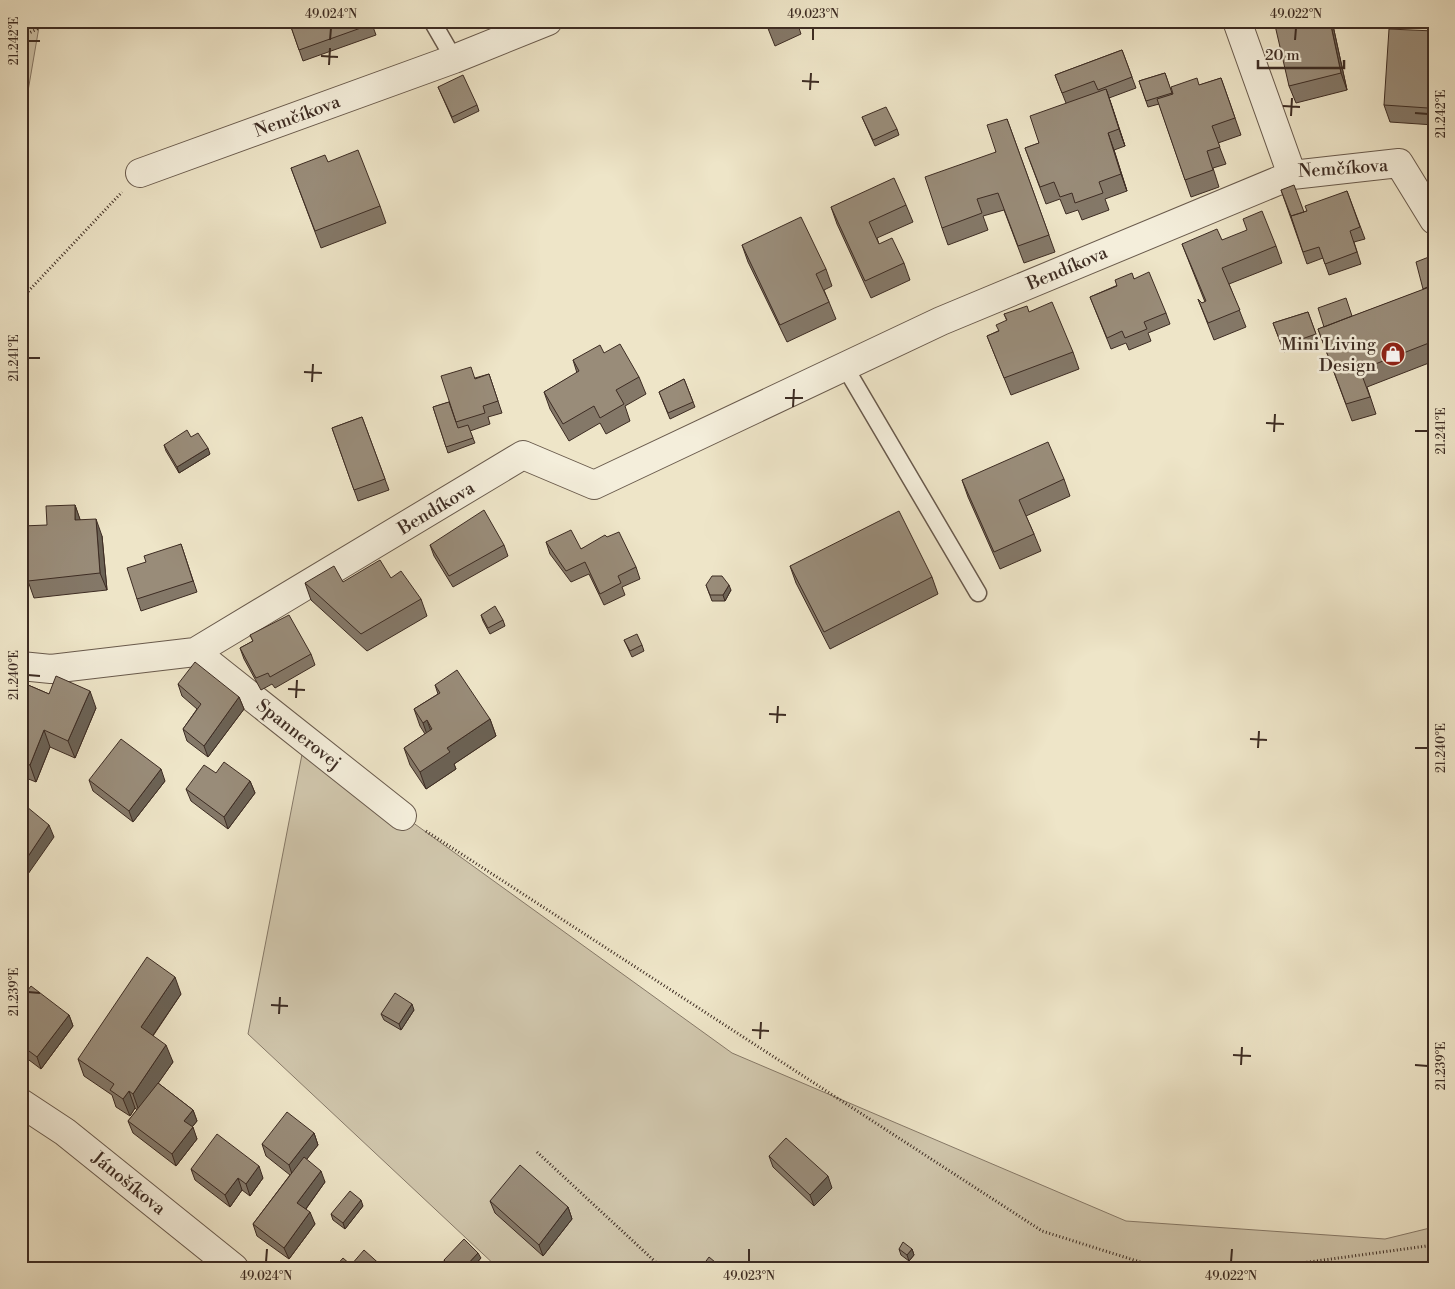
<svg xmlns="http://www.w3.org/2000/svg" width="1455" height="1289" viewBox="0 0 1455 1289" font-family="'Libre Bodoni',serif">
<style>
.green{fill:#d0c6ac;stroke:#867968}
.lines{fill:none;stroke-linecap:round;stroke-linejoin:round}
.service-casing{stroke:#695a4c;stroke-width:19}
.minor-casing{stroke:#695a4c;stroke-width:30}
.path{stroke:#3d2c23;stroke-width:3;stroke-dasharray:1 2.5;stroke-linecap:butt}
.service{stroke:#f4eedb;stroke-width:16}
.minor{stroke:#f4eedb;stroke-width:28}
.wall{fill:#847868;stroke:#3d2c23}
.shaded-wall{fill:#6b6255;stroke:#3d2c23}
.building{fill:#998c79;stroke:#3d2c23}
.ticks{fill:none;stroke:#3d2c23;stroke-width:2}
.labels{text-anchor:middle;stroke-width:5;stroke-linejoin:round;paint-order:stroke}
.street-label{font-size:18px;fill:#3d2c23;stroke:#f4eedb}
.poi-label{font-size:18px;fill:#3d2c23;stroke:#f4eedb;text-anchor:end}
.neatline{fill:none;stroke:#3d2c23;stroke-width:2}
.ticks-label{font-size:12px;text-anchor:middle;fill:#3d2c23}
</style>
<rect width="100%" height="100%" fill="#eee5c8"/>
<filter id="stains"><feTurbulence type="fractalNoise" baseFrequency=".004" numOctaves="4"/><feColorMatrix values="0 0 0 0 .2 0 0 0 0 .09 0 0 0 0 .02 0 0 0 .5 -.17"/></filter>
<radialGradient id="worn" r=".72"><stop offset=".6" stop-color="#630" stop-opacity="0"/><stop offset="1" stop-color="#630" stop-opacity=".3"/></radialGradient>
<path class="green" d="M21,21H40L21,132Z
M304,744L732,1053L1126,1221L1385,1239L1434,1227V1268H498L248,1034Z"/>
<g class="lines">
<defs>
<path id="service" d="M432,21L454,59
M845,367L978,593"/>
<path id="minor" d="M1237,21L1292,175L1399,163L1434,220
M140,173L454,59L548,21
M195,652L402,816
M21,666L51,669L195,652L523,455L594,485L941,321L1292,175
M21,1103L65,1132L234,1268"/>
</defs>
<use href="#service" class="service-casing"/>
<use href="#minor" class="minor-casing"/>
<path class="path" d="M21,37L53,21
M21,299L122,192
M426,831L1042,1231L1159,1268
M537,1152L662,1268
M1265,1268L1434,1245"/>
<use href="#service" class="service"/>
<use href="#minor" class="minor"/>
</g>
<path class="wall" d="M289,21L372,24L376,35L303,61Z
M765,21H806L798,25L801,34L775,46Z
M1332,21L1347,90L1296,103L1289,86Z
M1434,31V125L1390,122L1384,105Z
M1122,50L1136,88L1109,98L1125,146L1114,150L1127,191L1105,199L1109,210L1082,220L1078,210L1066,214L1060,199L1046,204L1025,148L1039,143L1066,103L1055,75Z
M1165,73L1172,94L1221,78L1241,135L1218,143L1226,164L1213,168L1219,187L1191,197L1159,104L1148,107L1139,81Z
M438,87L477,105L479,111L454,123Z
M862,117L897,129L899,135L875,146Z
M1007,119L1055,252L1024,263L1004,210L983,216L988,230L948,245L942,228L996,152Z
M328,162L380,206L386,223L321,248L291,168Z
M1281,190L1304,212L1347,191L1365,239L1354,242L1361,264L1329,275L1323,258L1307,264Z
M906,205L913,222L877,238L879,244L904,263L910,280L871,298L837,224L831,207Z
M1222,240L1276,246L1282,263L1229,284L1246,327L1214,340L1198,299L1202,303L1205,302L1182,244Z
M742,245L826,269L832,286L824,290L829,302L836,319L787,342L748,262Z
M1434,255V361L1367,387L1376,414L1352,421L1318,329L1423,290Z
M1134,278L1166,313L1170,324L1148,333L1151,341L1129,350L1126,343L1111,349L1090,297Z
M1029,312L1073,352L1079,369L1011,395L987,336L998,331L1007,321L1004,314Z
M1308,312L1318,340L1284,352L1273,323Z
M604,353L639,377L646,394L625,406L630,421L606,434L600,423L569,441L550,409L544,392L577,373L573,360Z
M489,374L502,413L488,417L490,424L470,431L475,443L448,453L433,407L449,402L475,378Z
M684,379L695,407L670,419L659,392Z
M362,417L389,490L358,501L332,428Z
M191,437L210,454L179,473L166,451L164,445Z
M1064,479L1070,496L1026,516L1034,534L1041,551L1000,569L968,497L962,480Z
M75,505L80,520L102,536L107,590L34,598L28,581L47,525Z
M607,537L636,567L640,579L622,587L625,595L604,605L589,574L571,582L550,554L546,542L581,549Z
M181,544L197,592L141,611L137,599L146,562Z
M430,545H504L508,556L453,587L434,556Z
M790,566L932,577L938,594L830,649L796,583Z
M343,582L421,599L427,616L367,651L311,600L305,583Z
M706,585L731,590L725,601H712Z
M481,615L503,620L505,626L490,634L483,621Z
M250,635L311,654L315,665L275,688L272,684L261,690L244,659L240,648L253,641Z
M624,640L642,645L644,651L632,657Z
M21,682L49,694L96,708L75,758L50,747L36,782L21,776Z
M178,684L239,697L244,709L208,757L187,741L183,729L197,709L182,696Z
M435,685L490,719L496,736L454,764L456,769L426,789L410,765L404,748L425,734L420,726L414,709L438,694Z
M216,773L250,781L255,793L228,829L191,801L186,789Z
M89,780L165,781L133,822L93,791Z
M181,994L153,1036L173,1062L158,1083L193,1110L197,1121L192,1127L197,1139L176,1166L133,1133L128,1121L137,1110L135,1108L130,1116L116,1107L112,1095L84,1076L78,1059Z
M21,999L69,1015L73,1026L41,1069L21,1054Z
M414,1010L401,1030L384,1020L381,1014Z
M314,1133L318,1145L306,1159L325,1182L306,1209L315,1224L289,1259L257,1236L253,1224L290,1175L266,1156L262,1144Z
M769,1156L832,1188L814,1206L773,1167Z
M191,1169L263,1178L250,1196L242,1190L230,1207L195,1180Z
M490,1201L568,1207L572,1219L543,1256L495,1213Z
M363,1206L345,1229L333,1220L331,1214Z
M899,1249H912L914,1255L909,1261L901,1255Z
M481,1258L472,1268H448L446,1266L444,1260Z"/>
<path class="shaded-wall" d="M1330,21H1332L1347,90L1341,73Z
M1106,89L1112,106L1125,146L1119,129Z
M1428,93L1434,108V125L1428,108Z
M1108,133L1114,150L1127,191L1121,174Z
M208,448L210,454L179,473L177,467Z
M75,505L81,522L75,520Z
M96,519L102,536L107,590L100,573Z
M729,585L731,590L725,601L723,595Z
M90,691L96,708L75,758L68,741Z
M239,697L244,709L208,757L204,746Z
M490,719L496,736L454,764L456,769L426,789L420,772L447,748Z
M427,720L433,737L429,740L423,723Z
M44,730L50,747L36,782L30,765Z
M161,769L165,781L133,822L129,811Z
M250,781L255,793L228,829L224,817Z
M49,825L54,837L21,884V867Z
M175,977L181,994L147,1044L141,1027Z
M412,1004L414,1010L401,1030L399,1024Z
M69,1015L73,1026L41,1069L37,1057Z
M166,1045L173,1062L139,1111L133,1094Z
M129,1091L135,1108L130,1116L123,1099Z
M193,1110L197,1121L188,1132L184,1121Z
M193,1127L197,1139L176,1166L172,1154Z
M314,1133L318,1145L293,1177L289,1165Z
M259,1166L263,1178L250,1196L246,1184Z
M321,1171L325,1182L302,1214L297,1203Z
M828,1176L832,1188L814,1206L810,1195Z
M238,1178L242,1190L230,1207L225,1195Z
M361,1200L363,1206L345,1229L343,1223Z
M568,1207L572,1219L543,1256L539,1245Z
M310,1212L315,1224L289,1259L284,1248Z
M912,1249L914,1255L909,1261L907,1255Z
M478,1253L481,1258L472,1268H464Z"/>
<path class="building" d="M289,21H370L372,24L299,50Z
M765,21H786L769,29Z
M1274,21H1330L1341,73L1289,86Z
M1389,29L1434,31V93H1428V108L1384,105Z
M1122,50L1132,77L1098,90L1094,81L1062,93L1055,75Z
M1165,73L1172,93L1146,101L1139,81Z
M463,75L477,105L452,117L438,87Z
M1197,78L1199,85L1221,78L1235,118L1212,126L1220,147L1207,151L1213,170L1185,180L1157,99L1173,94L1171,87Z
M1106,89L1119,129L1108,133L1121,174L1099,182L1103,193L1075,203L1072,193L1060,197L1054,182L1040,187L1025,148L1039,143L1030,116Z
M886,107L897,129L873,140L862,117Z
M1007,119L1049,235L1018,246L998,193L977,199L982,213L942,228L925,177L996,152L987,125Z
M358,150L380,206L315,231L291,168L325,155L328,162Z
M894,178L906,205L869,222L879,244L892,238L904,263L865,281L831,207Z
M1294,185L1304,212L1291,216L1281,190Z
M1347,191L1360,227L1350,231L1357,252L1325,264L1319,247L1303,252L1291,216L1307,211L1305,206Z
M1262,211L1276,246L1222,268L1240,310L1208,323L1198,299L1202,303L1206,301L1182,244L1217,229L1222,240L1247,230L1243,219Z
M801,217L826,269L816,274L829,302L780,325L742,245Z
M1434,255V284L1423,289L1416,262Z
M1149,272L1166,313L1144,322L1147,329L1125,338L1122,331L1107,338L1090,297L1117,286L1115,280L1132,273L1134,279Z
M1432,286L1434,290V341L1360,370L1370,397L1346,404L1318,329Z
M1346,298L1352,316L1324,327L1318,308Z
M1052,302L1073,352L1004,378L987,336L999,331L996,325L1007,320L1004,314L1027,306L1029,312Z
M1308,312L1316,334L1282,346L1273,323Z
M620,344L639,377L616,390L624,404L600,418L594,406L563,424L544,392L579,371L573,360L600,345L604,353Z
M471,367L475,379L489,374L498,401L483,406L485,413L456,422L441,376Z
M684,379L693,402L668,413L659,392Z
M449,402L458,428L468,425L473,438L446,447L433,407Z
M362,417L385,479L354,490L332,428Z
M187,430L191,437L198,433L208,448L177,467L164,445Z
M1048,442L1064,479L1019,500L1034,534L994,552L962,480Z
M75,505V520L96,519L100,573L28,581L22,526L47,525L46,506Z
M484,510L504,545L449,576L430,545Z
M899,511L932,577L824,632L790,566Z
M571,530L581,549L605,535L607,537L619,532L636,567L618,576L621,583L600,594L585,562L566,571L546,542Z
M181,544L193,581L137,599L127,568L146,562L144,556Z
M380,560L391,578L401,571L421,599L361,634L305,583L334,566L343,582Z
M712,576H722L729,585L723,595H710L706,585Z
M495,606L503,620L488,628L481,615Z
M289,615L311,654L270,677L268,673L256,678L240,648L253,641L250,635Z
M637,634L642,645L630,651L624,640Z
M195,662L239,697L204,746L183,729L201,704L178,684Z
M457,670L490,719L447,748L450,752L420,772L404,748L432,729L427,720L423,723L414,709L440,693L435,685Z
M56,676L90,691L68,741L44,730L30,765L21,762V682L49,694Z
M121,739L161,769L129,811L89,780Z
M224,762L250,781L224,817L186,789L204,765L216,773Z
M21,802L49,825L21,867Z
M147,957L175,977L141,1027L166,1045L133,1094L129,1091L123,1099L110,1090L114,1084L78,1059Z
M31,986L69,1015L37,1057L21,1045V999Z
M395,993L412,1004L399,1024L381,1014Z
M158,1083L193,1110L184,1121L193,1127L172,1154L128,1121Z
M287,1112L314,1133L289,1165L262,1144Z
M217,1134L259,1166L246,1184L238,1178L225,1195L191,1169Z
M786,1138L828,1176L810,1195L769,1156Z
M304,1157L321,1171L297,1203L310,1212L284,1248L253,1224Z
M520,1165L568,1207L539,1245L490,1201Z
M350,1191L361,1200L343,1223L331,1214Z
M464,1239L478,1253L464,1268H452L444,1260Z
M903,1242L912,1249L907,1255L899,1249Z
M364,1250L384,1268H334L343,1258L351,1265Z
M709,1257L721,1267L720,1268H701Z"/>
<path class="ticks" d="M330,40L331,28M813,40V28M1295,40L1296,28M28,41H40M321,56L338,57M329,65L330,48M802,81L819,82M810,90L811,73M1283,106L1300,107M1415,113L1428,114M1291,116L1292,98M28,358H40M304,372L322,373M312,382L313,364M785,398H803M793,407L794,389M1266,423L1284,424M1415,431H1428M1274,432L1275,414M28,675L40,676M288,689L305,690M296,698L297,680M769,714L786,715M777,723L778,706M1250,739L1267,740M1258,748L1259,731M1415,748H1428M28,992L40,993M271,1005L288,1006M279,1014L280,997M752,1030L769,1031M760,1039L761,1022M1233,1055L1251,1056M1241,1065L1242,1047M1415,1065L1428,1066M266,1262L267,1249M749,1262V1249M1231,1262L1232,1249"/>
<defs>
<symbol id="shop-disc" viewBox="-11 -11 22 22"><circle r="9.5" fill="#8f2418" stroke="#f4eedb"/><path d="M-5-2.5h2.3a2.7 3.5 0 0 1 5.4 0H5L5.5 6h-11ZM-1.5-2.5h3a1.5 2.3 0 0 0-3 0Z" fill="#fff"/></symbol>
</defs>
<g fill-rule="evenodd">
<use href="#shop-disc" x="1379" y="340" width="28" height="28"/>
</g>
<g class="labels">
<g class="street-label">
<text transform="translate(297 116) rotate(-20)" y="6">Nemčíkova</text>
<text transform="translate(1343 168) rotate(-4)" y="6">Nemčíkova</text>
<text transform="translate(1067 268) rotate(-23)" y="6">Bendíkova</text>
<text transform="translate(436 508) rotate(-31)" y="6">Bendíkova</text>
<text transform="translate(299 734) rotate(38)" y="6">Spannerovej</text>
<text transform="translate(129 1183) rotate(39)" y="6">Jánošíkova</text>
</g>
<g class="poi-label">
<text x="1376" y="350">Mini Living<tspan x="1376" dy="21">Design</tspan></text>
</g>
</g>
<rect width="1455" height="1289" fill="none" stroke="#eee5c8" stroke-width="55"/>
<path d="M1258 60v8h86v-8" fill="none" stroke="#3d2c23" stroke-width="2.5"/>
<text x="1265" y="60" font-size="15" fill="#3d2c23" stroke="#f4eedb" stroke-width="4" paint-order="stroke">20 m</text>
<rect x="28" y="28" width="1400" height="1234" class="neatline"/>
<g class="ticks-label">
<text x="331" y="18">49.024°N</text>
<text x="813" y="18">49.023°N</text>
<text x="1296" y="18">49.022°N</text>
<text transform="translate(14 41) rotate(-90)" y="4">21.242°E</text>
<text transform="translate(1441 114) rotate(-90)" y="4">21.242°E</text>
<text transform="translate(14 358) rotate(-90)" y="4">21.241°E</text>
<text transform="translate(1441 431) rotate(-90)" y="4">21.241°E</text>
<text transform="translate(14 675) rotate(-90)" y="4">21.240°E</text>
<text transform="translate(1441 748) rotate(-90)" y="4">21.240°E</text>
<text transform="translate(14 992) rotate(-90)" y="4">21.239°E</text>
<text transform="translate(1441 1066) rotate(-90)" y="4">21.239°E</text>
<text x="266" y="1280">49.024°N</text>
<text x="749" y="1280">49.023°N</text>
<text x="1231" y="1280">49.022°N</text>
</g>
<rect width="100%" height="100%" filter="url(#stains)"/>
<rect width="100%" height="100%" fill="url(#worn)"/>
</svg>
